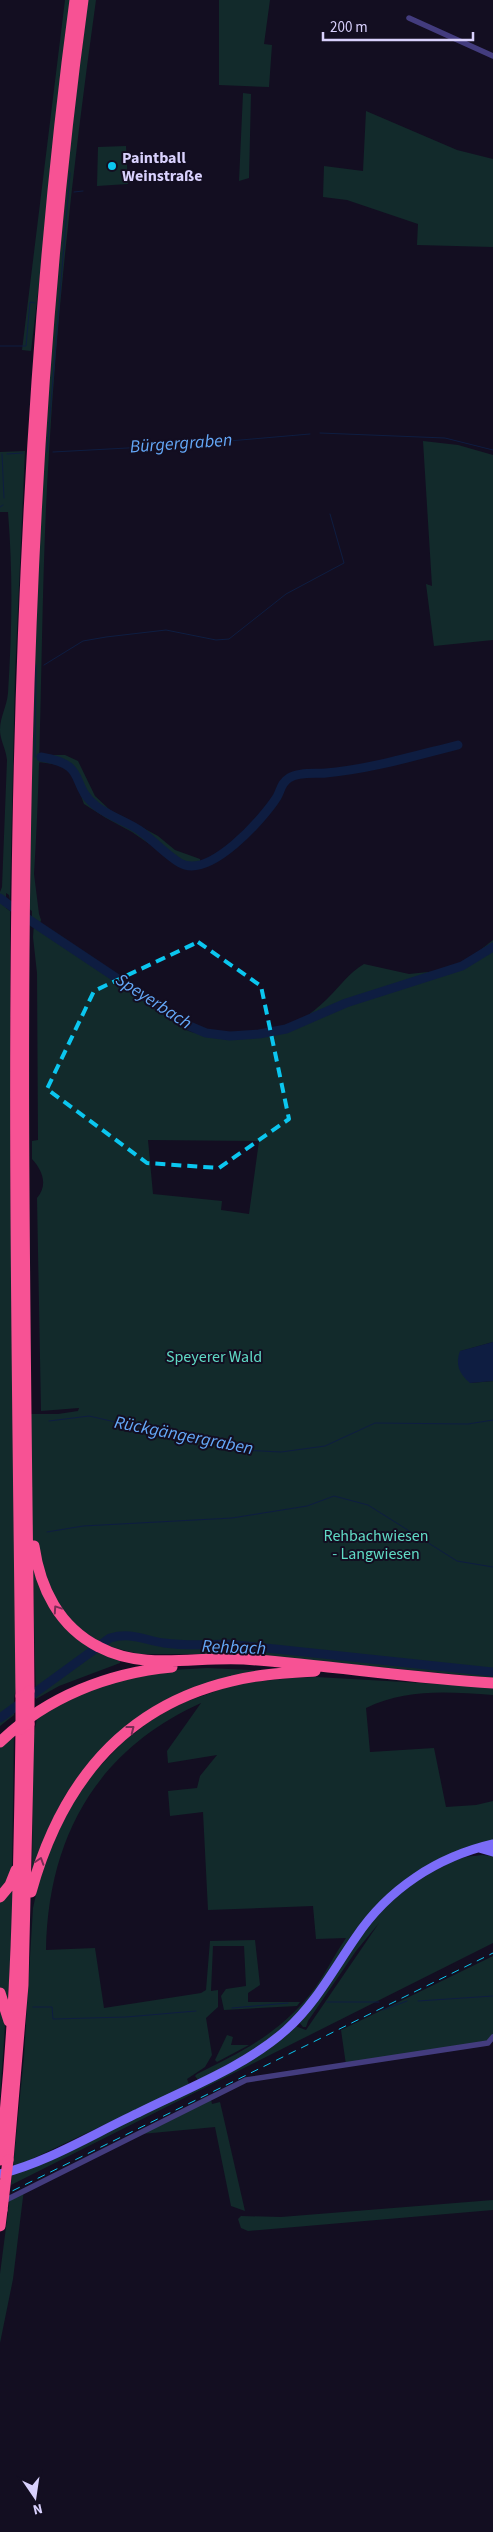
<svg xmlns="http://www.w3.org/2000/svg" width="493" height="2532" viewBox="0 0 493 2532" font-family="'Source Sans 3',sans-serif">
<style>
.green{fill:#122a2b;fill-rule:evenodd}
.water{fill:#0e1d41}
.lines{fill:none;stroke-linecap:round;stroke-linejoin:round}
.stream{stroke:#0e1d41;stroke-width:1}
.river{stroke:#0e1d41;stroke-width:9}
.minor{stroke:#433c7e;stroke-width:5.5}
.secondary{stroke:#7b6cf8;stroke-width:9}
.motorway{stroke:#f75294;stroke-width:11}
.rail{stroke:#0bc6ef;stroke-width:1;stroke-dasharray:8 6;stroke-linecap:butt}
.motorway-bridge{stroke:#f75294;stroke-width:11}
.oneway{stroke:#7a2d55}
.marked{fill:none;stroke:#0bc6ef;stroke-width:4;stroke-dasharray:10 6;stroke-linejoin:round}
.poi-dot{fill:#0bc6ef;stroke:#130e21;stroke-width:2}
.labels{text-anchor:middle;stroke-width:4;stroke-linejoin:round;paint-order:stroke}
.poi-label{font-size:16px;font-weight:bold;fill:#d9d1fd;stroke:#130e21;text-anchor:start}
.park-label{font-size:16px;fill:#60dac5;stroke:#130e21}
.water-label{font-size:18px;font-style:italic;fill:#64a8f8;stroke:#130e21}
</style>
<rect width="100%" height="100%" fill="#130e21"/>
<path class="green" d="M65,0H73L31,351L22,350Z
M88,0H96C75,150 58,300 49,452C40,592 43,734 34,874L39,914L41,920L39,927L32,922V911L29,909C32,720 36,530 49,341C58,227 74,114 88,0Z
M219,0H270L264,44L272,45L269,87L219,85Z
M243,93L251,94L249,178L239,181Z
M366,111L457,150L493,159V247L417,245L418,224L347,200L323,197L324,166L363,171Z
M126,146L128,184L97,186L98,147Z
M423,441L458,445L493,455V640L434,646L426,584L432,586Z
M25,451L15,676L10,900L9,895L6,893V908L10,911V1142L13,1414H58L78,1411L79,1408L41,1411L37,1198C48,1185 43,1171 32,1159V1141L38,1140L37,973L33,937L34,924L186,1030C212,1040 258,1042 285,1031C296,1026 319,1007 328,998C341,985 349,973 364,964L409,974L456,969L493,940V1342L461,1351L470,1383L493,1381V1678L242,1654H138L108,1646L107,1648L51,1607L120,1659V1663L59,1686L36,1699L33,1585L14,1699V1715L0,1726V892L2,887L7,760C6,749 0,740 0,730C0,717 7,706 8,693C12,631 13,574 8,512H0V452ZM148,1140L259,1141L249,1214L221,1210L222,1201L153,1194Z
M39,755H65L78,761L95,796L110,810L158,836L175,850L200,859L201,868L181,866L132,832L106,818L84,804L72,772L59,765L39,762Z
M207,1668L272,1671L204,1686L108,1745L76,1780L63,1799L50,1825L32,1875L33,1738L38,1714L101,1685L172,1670Z
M316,1677L493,1687V1695C449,1692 407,1688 366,1708L370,1752L434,1748L446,1807L476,1805L493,1801V1840L402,1884L292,2022L246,2055L198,2080L195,2076L197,2074C245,2050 282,2032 315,1988C326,1972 335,1954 346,1938L316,1939L313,1906L208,1910L203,1812L170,1816L168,1791L197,1788L200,1776L217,1755L168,1763L167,1751L201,1703C97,1750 48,1837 46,1950L95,1948L104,2008L201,1993L206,1990L210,1941L255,1940L260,1985L248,1993V2002H300L297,2006L224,2010L221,1996L226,1989L246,1986L244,1946H213L211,1991L218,1990V2007L206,2018L212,2055L205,2067L187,2079L189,2084L186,2086L13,2168L24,2056L33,1908L44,1859L83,1784L124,1741L154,1718L185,1702L236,1684L291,1678Z
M14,1733L12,1871L0,1892V1745Z
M482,1855L493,1856V1943L11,2185L12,2175L204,2083L295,2026L306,2030L379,1923L356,1951L308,2021L306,2027H303L299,2022C342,1962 384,1884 459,1859C467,1856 475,1856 482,1855Z
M14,1880L8,2003L0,1989V1899Z
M493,1956V2039L479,2044L346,2065L341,2030Z
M0,2003L5,2026L0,2098Z
M227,2035L233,2037L231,2045H249L217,2062L215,2060Z
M210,2095L212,2104L220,2102L245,2211L231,2206L215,2127L131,2135Z
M24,2189L13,2279L0,2343V2274L10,2196Z
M493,2200V2210L248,2231L241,2228L238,2219L241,2216L281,2217Z"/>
<path class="water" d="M493,1342V1381L470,1383C459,1374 455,1364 460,1351Z"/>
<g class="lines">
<path class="stream" d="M74,192L83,191
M0,346H26L30,302L35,303
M320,433L445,438L493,450
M47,452L70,173
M53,452L183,445L310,434
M2,454L4,498
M7,454L23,453
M0,507L3,505
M44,665L83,641L106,637L166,630L216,640L229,639L286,594L344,563L330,514
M35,757L36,665
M49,1421L89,1416L159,1432L204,1437L242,1450L281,1452L325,1446L375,1423L468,1424L493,1420
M47,1532L83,1526L232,1518L307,1506L334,1496L368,1505L457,1561L493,1567
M418,2001L493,1996
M327,2002H379
M33,2007H52L53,2019L126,2017L196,2011
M232,2008L288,2003
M383,2010L407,2001"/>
<path class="river" d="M41,757C90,765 68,784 96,806C109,816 125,821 139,830C153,840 165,854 180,863C209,880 263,819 277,797C281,790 281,783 289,778C298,772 314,774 326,773C371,769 414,756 458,745
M0,898L31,921L187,1025L206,1033L230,1036L259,1034L286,1029L346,1003L462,966L493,947
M0,1718L110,1638C131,1632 144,1640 164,1643C186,1646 207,1645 228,1644L493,1672"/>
<path class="minor" d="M409,18L493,56
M4,2201L246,2080L488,2043L493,2037"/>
<path class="secondary" d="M479,1848L493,1852
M0,2174C48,2162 93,2134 138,2113C186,2089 246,2066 286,2030C316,2003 333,1970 356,1937C388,1889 437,1857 493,1844"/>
<path class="motorway" d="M34,1546C40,1588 59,1627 99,1647C144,1671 195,1656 244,1659C327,1665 410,1678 493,1683
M29,1691C24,1126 6,561 83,0
M21,1696C15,1130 0,563 75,0
M0,1742C47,1697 108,1673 172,1667
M31,1892C60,1787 121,1707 232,1681C259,1674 287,1673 315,1671
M0,1897L10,1885L16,1870
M0,1993L9,2021
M0,2160C17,2017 19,1873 21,1729
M8,2160L23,1985L29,1724
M0,2226L2,2210"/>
<path class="rail" d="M0,2197L493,1953"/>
<path class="motorway-bridge" d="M29,1691V1724
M21,1696V1729
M2,2210L8,2160"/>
</g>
<defs><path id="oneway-chevron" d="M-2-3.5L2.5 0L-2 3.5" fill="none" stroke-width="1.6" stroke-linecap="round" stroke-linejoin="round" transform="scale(1.25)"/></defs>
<g class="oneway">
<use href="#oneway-chevron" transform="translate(57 1609) rotate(-124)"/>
<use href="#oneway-chevron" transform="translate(131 1729) rotate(-38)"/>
<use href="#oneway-chevron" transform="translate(40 1861) rotate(-72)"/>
</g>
<path class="marked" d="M198,942L261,986L289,1119L219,1168L147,1163L47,1089L94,991Z"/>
<circle class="poi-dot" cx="112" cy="166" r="5"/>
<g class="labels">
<g class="poi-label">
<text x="122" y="163">Paintball<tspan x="122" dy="18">Weinstraße</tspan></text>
</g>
<g class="park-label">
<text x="214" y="1362">Speyerer Wald</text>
<text x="376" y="1541">Rehbachwiesen<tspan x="376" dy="18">- Langwiesen</tspan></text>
</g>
<g class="water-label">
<text transform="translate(181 443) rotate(-4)" y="6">Bürgergraben</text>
<text transform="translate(154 1001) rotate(33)" y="6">Speyerbach</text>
<text transform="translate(184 1435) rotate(11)" y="6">Rückgängergraben</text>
<text transform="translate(234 1647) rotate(2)" y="6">Rehbach</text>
</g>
</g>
<g transform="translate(35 2497) rotate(167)" stroke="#130e21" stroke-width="4" paint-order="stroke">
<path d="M0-4L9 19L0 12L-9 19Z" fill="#d9d1fd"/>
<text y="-8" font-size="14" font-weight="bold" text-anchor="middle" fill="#d9d1fd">N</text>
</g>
<path d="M323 32v8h150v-8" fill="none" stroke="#d9d1fd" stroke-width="2.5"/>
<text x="330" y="32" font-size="15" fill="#d9d1fd" stroke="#130e21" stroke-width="4" paint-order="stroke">200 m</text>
</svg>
